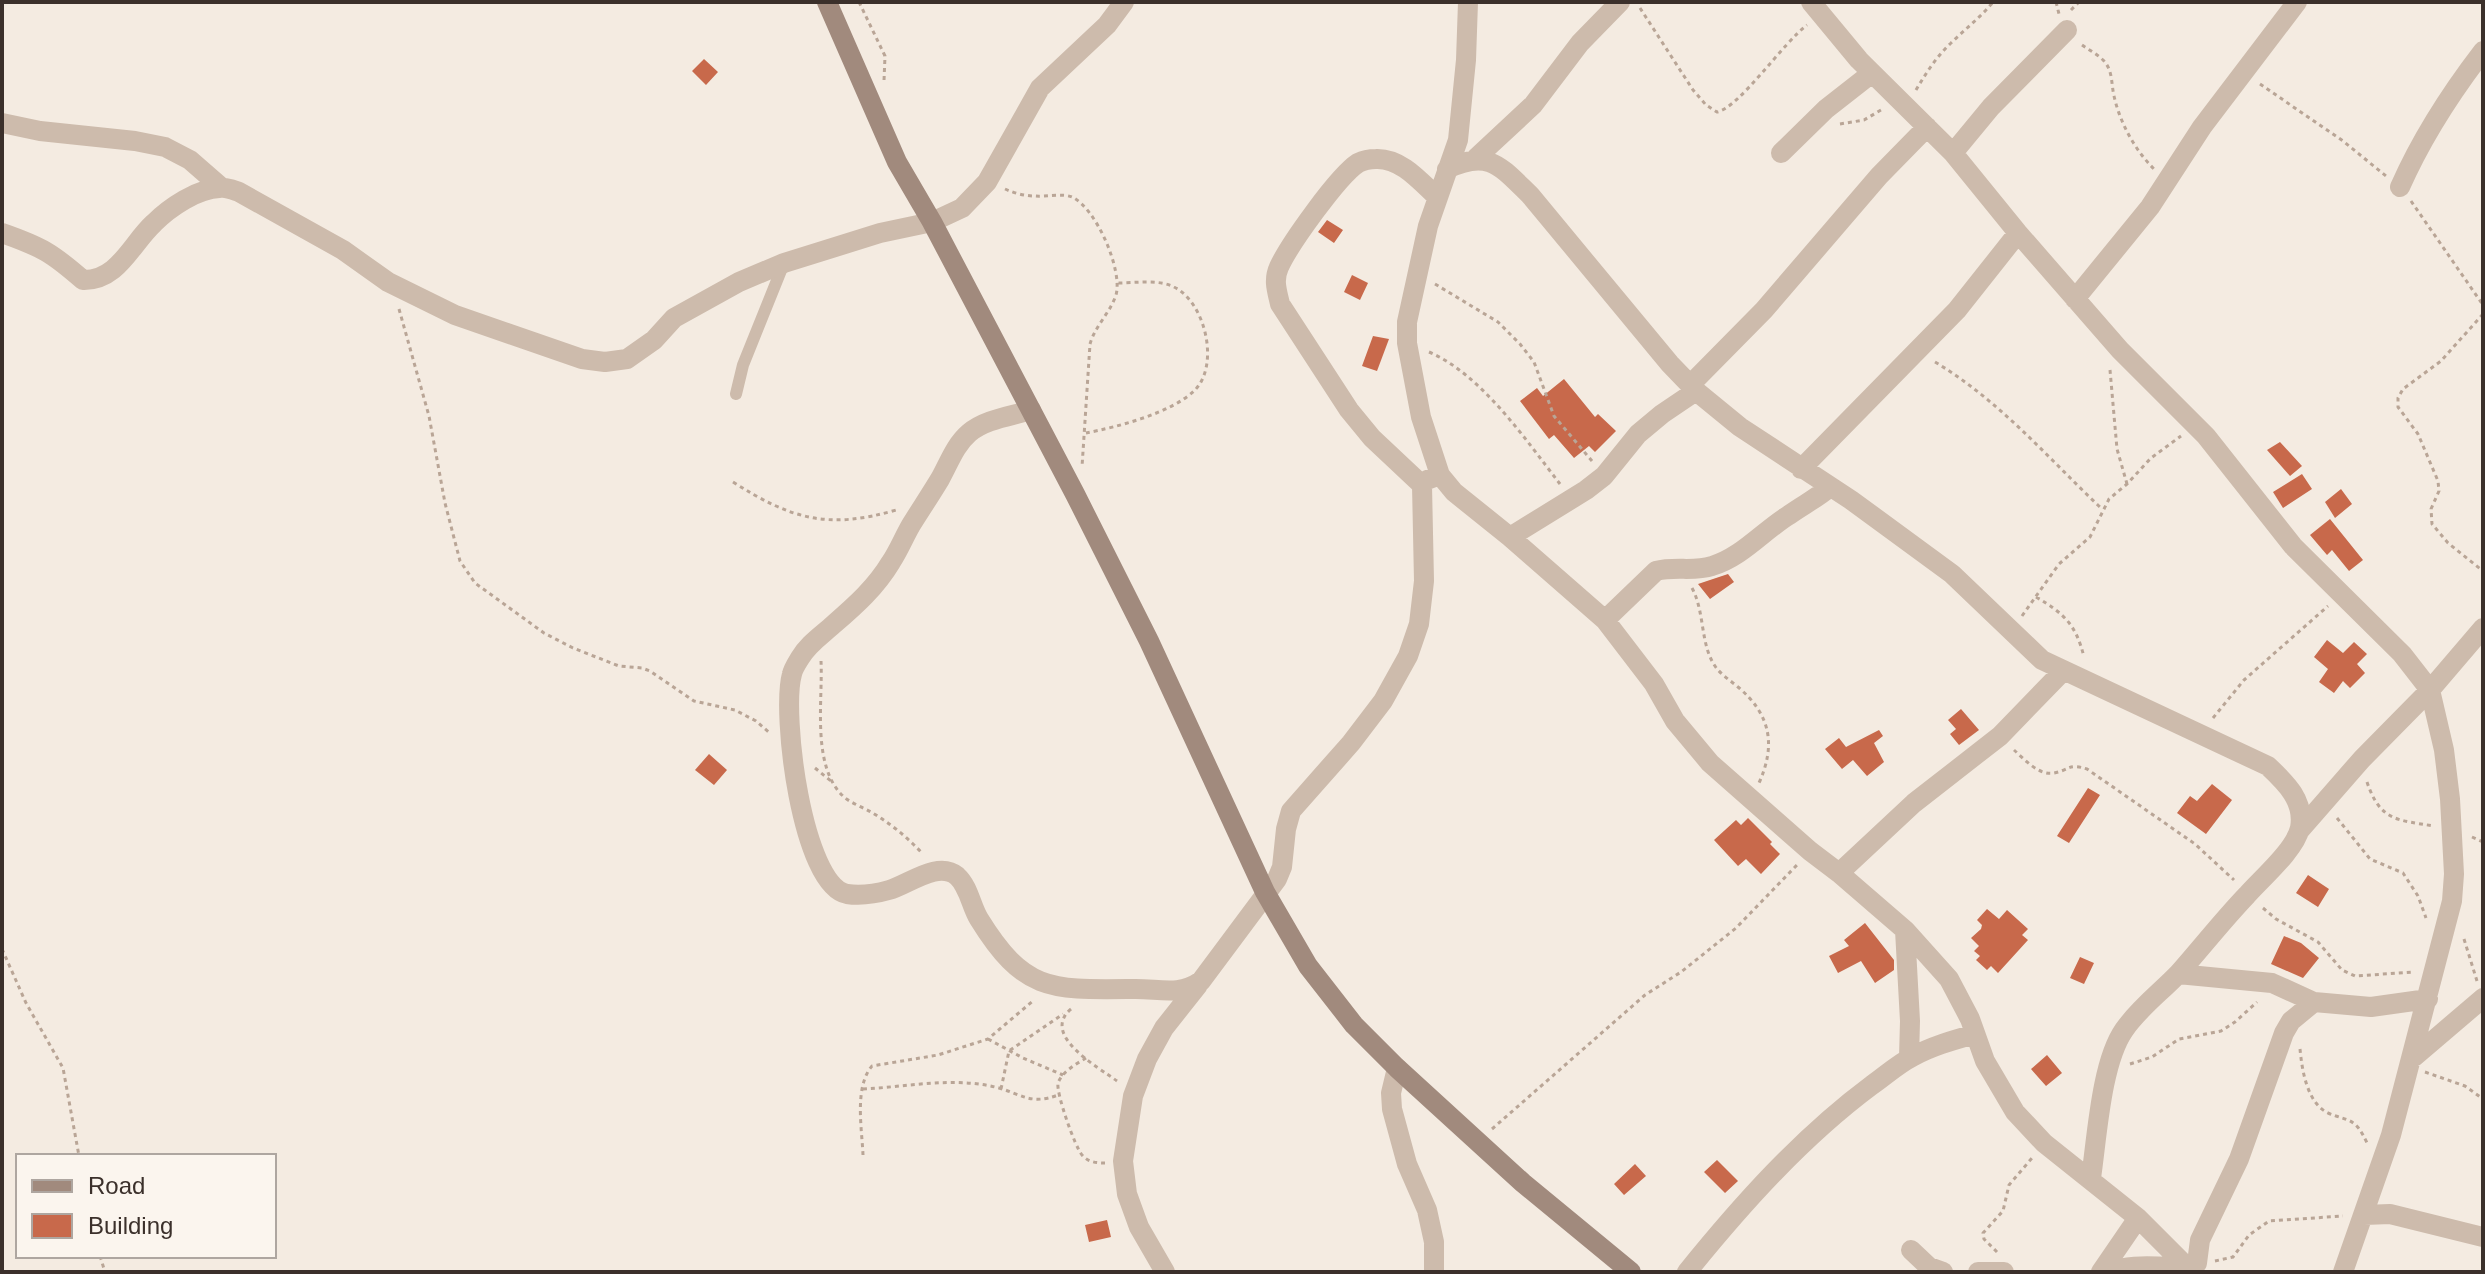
<svg xmlns="http://www.w3.org/2000/svg" width="2485" height="1274" viewBox="0 0 2485 1274" font-family="Arial,sans-serif">
<style>
.building{fill:#c8694b}
.lines{fill:none;stroke-linecap:round;stroke-linejoin:round}
.path{stroke:#b9a596;stroke-width:3;stroke-dasharray:4 4;stroke-linecap:butt}
.lane{stroke:#cdbbac;stroke-width:12}
.street{stroke:#cdbbac;stroke-width:20}
.secondary{stroke:#a18a7d;stroke-width:20}
</style>
<rect width="100%" height="100%" fill="#f4ebe1"/>
<path class="building" d="M704,59L718,72L706,85L692,71Z
M1327,220L1343,230L1334,243L1318,232Z
M1352,275L1368,283L1360,300L1344,292Z
M1373,336L1389,339L1377,371L1362,366Z
M1564,379L1595,417L1598,414L1616,431L1595,452L1589,446L1574,458L1554,435L1549,439L1520,401L1537,388L1543,396Z
M2280,442L2302,466L2290,476L2267,450Z
M2302,474L2312,489L2283,508L2273,492Z
M2341,489L2352,504L2335,518L2325,502Z
M2330,519L2363,560L2349,571L2332,550L2327,555L2310,535Z
M1728,574L1734,582L1710,599L1698,584Z
M2327,640L2343,653L2354,642L2367,654L2357,664L2365,673L2350,688L2343,681L2334,693L2319,682L2328,669L2314,657Z
M1961,709L1979,730L1959,745L1950,734L1956,729L1948,720Z
M1879,730L1883,736L1874,743L1884,762L1867,776L1853,760L1842,769L1825,749L1839,738L1846,747Z
M709,754L727,770L714,785L695,770Z
M2212,784L2232,800L2206,834L2177,813L2190,796L2197,801Z
M2088,788L2100,795L2069,843L2057,836Z
M1748,818L1772,842L1770,844L1780,854L1761,874L1746,859L1738,866L1714,840L1736,820L1741,825Z
M2308,875L2329,889L2318,907L2296,893Z
M1987,909L1999,919L2007,910L2028,929L2022,935L2028,940L1998,973L1991,966L1987,970L1976,960L1980,956L1974,951L1979,946L1971,938L1981,929L1982,925L1977,920Z
M1865,923L1894,960V970L1875,983L1861,961L1838,973L1829,956L1849,946L1844,940Z
M2284,936L2301,943L2319,958L2303,978L2271,964Z
M2080,957L2094,963L2084,984L2070,978Z
M2047,1055L2062,1073L2046,1086L2031,1069Z
M1717,1160L1738,1181L1725,1193L1704,1172Z
M1635,1164L1646,1176L1624,1195L1614,1184Z
M1107,1220L1111,1237L1089,1242L1085,1225Z"/>
<g class="lines">
<path class="path" d="M859,2L885,56L884,81
M2056,2L2059,14
M1640,8L1693,90L1706,105L1717,112C1739,108 1783,43 1807,25
M2071,10L2079,2
M2082,45C2089,50 2097,54 2103,60C2113,70 2111,83 2114,96C2120,123 2135,150 2154,169
M2260,84L2343,141L2386,176
M1916,90C1926,73 1937,56 1951,43C1965,29 1980,18 1993,2
M1840,124L1864,120L1881,110
M1005,189C1014,193 1024,196 1035,196C1046,197 1062,193 1072,197C1096,208 1123,270 1116,295C1110,313 1095,326 1090,344L1082,467
M2411,201L2483,305
M1435,284L1498,322L1520,344L1534,362L1554,416L1592,461
M399,309L429,416L445,503L460,561L475,583L544,633L573,648L619,666L642,668L650,671L694,701L735,710L756,721L771,734
M2483,314L2441,361L2403,389L2398,398V407L2418,434L2438,481L2439,491L2431,509L2432,524L2448,543L2483,571
M1429,352C1481,374 1526,440 1560,484
M1935,362C2000,401 2048,458 2102,509
M2110,370L2117,449L2127,484
M1086,433C1117,427 1172,413 1195,390C1220,364 1205,302 1174,287C1159,279 1135,283 1118,283
M733,482C791,519 828,530 896,510
M1692,588C1705,612 1700,644 1715,666C1721,675 1730,680 1738,687C1771,715 1776,745 1759,783
M2036,597C2065,614 2076,625 2084,657
M2022,616L2059,564L2090,537L2109,499L2127,484L2151,458L2181,436
M821,661C823,701 811,767 844,797C851,803 862,807 871,812C890,823 907,837 923,854
M2213,718L2244,680L2328,606
M2014,750C2024,759 2039,776 2054,773C2070,770 2068,763 2087,769L2195,844L2234,880
M815,768L831,781
M2367,782C2380,821 2397,820 2434,826
M2337,818L2370,859L2403,873L2418,896L2426,918
M2472,837L2483,842
M2263,908L2276,919L2318,942L2342,970L2355,976L2414,972
M2464,939L2477,981
M2,949L26,1003L63,1068L79,1156
M1071,1009C1040,1035 1098,1067 1117,1081
M988,1039L1023,1058L1063,1075
M2300,1049C2302,1070 2307,1103 2328,1113C2350,1122 2355,1117 2367,1143
M1086,1058C1076,1064 1062,1072 1058,1083C1056,1093 1075,1147 1082,1155C1088,1162 1096,1163 1105,1163
M2130,1064L2152,1057L2179,1039L2221,1031L2235,1022L2257,1002
M2425,1072L2465,1086L2483,1099
M863,1089C907,1087 955,1076 999,1088C1023,1095 1031,1105 1058,1095
M1001,1089L1009,1051L1063,1014
M1492,1129L1645,995L1681,972L1736,928L1797,865
M863,1155C862,1129 854,1087 872,1066L938,1055L988,1039L1034,1000
M1997,1252L1984,1239L1983,1233L2003,1211L2009,1185L2032,1158
M100,1256L105,1272
M2215,1261L2233,1257L2249,1235L2269,1221L2343,1216"/>
<path class="lane" d="M736,394L743,365L784,263"/>
<path class="street" d="M1468,2L1466,60L1458,140L1428,226L1407,322V343L1421,417L1440,475L1454,492L1510,537L1605,620L1654,684L1675,721L1710,763L1810,851L1839,873L1905,930L1949,979L1970,1019L1985,1061L2015,1112L2044,1143L2138,1218L2192,1272
M1811,2L1859,60L1953,153L2018,233L2120,350L2206,436L2293,546L2402,654L2430,690L2444,750L2450,799L2454,874L2452,901L2391,1135L2343,1272
M2,123L40,131L135,141L165,147L190,160L221,187
M1781,153L1826,109L1872,73
M1953,153L1991,107L2067,30
M1476,158L1533,105L1580,43L1620,2
M1447,169C1489,149 1500,166 1530,195L1670,364L1696,391L1740,427L1851,500L1952,574L2042,660L2268,766C2286,783 2305,801 2300,828C2295,850 2262,878 2247,895C2223,920 2202,947 2179,973C2161,992 2139,1008 2124,1030C2101,1063 2097,1138 2091,1178
M2400,187C2422,137 2450,94 2483,51
M2,233C42,247 52,253 83,280C118,281 131,244 154,223C169,208 198,188 220,188C226,187 233,190 239,192L343,250L388,282L455,315L582,359L605,362L627,359L654,340L674,318L739,282L784,263L880,233L932,222L962,208L987,182L1040,88L1107,25L1124,2
M2075,299L2150,207L2202,127L2297,2
M1690,385L1764,310L1879,176L1927,127
M1031,410C1012,416 985,419 969,433C955,445 949,463 940,479C931,494 921,509 911,525C904,537 899,550 891,562C876,587 856,605 834,624C822,635 808,644 800,658C797,663 793,669 792,674C781,713 802,885 847,894C861,896 875,894 889,890C908,885 938,860 957,876C969,887 971,906 979,919C1024,992 1051,990 1132,989C1158,988 1178,997 1201,981L1277,879L1282,867L1286,829L1291,811L1351,743L1383,701L1408,656L1419,624L1424,581L1422,485L1427,480L1440,475
M1801,469L1957,310L2018,233
M1422,485L1372,438L1349,410L1280,304C1277,291 1273,280 1279,267C1289,245 1338,176 1358,163C1362,161 1370,159 1376,159C1401,158 1420,181 1437,197
M1510,537L1586,490L1604,476L1638,434L1662,414L1696,391
M1605,620L1656,571C1675,566 1694,572 1712,566C1742,557 1763,531 1789,515C1803,505 1817,498 1830,487
M2300,830L2362,759L2430,690L2483,628
M1839,873L1914,803L2000,736L2063,671
M1905,930L1910,1021L1909,1058
M2178,974L2272,983L2314,1002L2371,1007L2428,999
M2414,1057L2483,998
M1397,1068L1391,1093L1392,1109L1407,1164L1427,1210L1434,1242V1272
M2364,1215L2390,1214L2483,1237
M1911,1250L1929,1267L1943,1272
M1165,1272L1139,1227L1127,1194L1123,1161L1133,1096L1147,1059L1164,1028L1198,985
M1687,1272C1742,1204 1802,1137 1872,1085C1885,1076 1898,1064 1912,1057C1932,1046 1954,1040 1975,1034
M1978,1272H2004
M2101,1272L2138,1218
M2110,1272C2141,1260 2171,1272 2197,1263L2200,1240L2239,1159L2284,1033L2291,1021L2314,1002"/>
<path class="secondary" d="M827,2L897,162L932,222L1075,494L1149,641L1265,892L1308,966L1354,1025L1397,1068L1523,1183L1631,1272"/>
</g>
<rect width="2485" height="1274" fill="none" stroke="#3b302b" stroke-width="8"/>
<rect x="16" y="1154" width="260" height="104" fill="#fbf5ee" stroke="#aea6a0" stroke-width="2"/>
<rect x="32" y="1180" width="40" height="12" fill="#a18a7d" stroke="#aea6a0" stroke-width="2"/>
<text x="88" y="1194" font-size="24" fill="#3b302b">Road</text>
<rect x="32" y="1214" width="40" height="24" fill="#c8694b" stroke="#aea6a0" stroke-width="2"/>
<text x="88" y="1234" font-size="24" fill="#3b302b">Building</text>
</svg>
